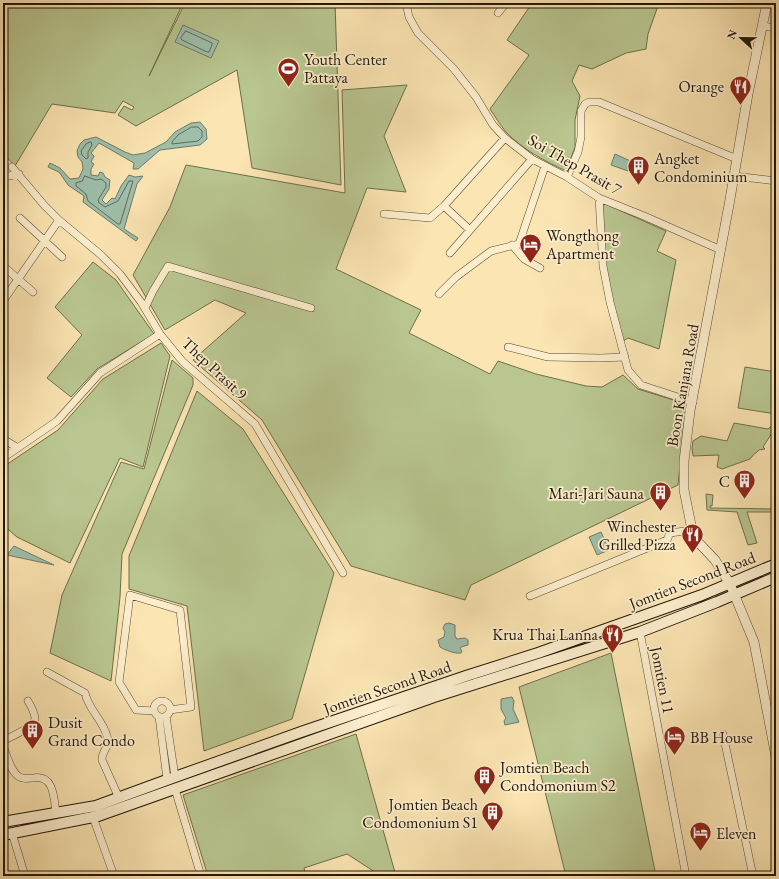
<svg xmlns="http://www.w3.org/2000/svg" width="779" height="879" viewBox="0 0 779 879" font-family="'EB Garamond',serif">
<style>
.green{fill:#b9c690;stroke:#6e6e4c}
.water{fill:#9fbfab;stroke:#6d7b69}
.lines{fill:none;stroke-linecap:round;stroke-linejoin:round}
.shore{stroke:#616a59;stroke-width:1}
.minor-casing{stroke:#594a32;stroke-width:8}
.tertiary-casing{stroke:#594a32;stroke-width:10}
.secondary-casing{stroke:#231607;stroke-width:12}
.minor{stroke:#fceecd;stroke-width:7}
.tertiary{stroke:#fceecd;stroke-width:9}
.secondary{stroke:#fceecd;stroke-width:10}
.labels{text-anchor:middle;stroke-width:3.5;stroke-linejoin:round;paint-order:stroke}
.poi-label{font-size:16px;fill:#231607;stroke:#fceecd;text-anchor:start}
.street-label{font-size:16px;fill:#231607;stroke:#fceecd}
</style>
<rect width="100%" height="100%" fill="#fbe5b2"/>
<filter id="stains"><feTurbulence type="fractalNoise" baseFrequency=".005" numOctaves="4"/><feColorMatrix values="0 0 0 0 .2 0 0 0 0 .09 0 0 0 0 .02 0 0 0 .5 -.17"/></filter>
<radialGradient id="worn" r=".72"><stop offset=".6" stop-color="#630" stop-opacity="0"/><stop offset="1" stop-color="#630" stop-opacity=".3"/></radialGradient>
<path class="green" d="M3,3H183L149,76L185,3H335L341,185L252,168L237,70L136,126L118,115L124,106L132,110L134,107L123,101L115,113L52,104L15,166L3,153Z
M532,3H659L648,34L646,49L626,53L592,69L579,65L572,81L580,96L575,120V147L566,171C545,161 523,150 506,132C500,125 495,116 490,109L529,55L507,40Z
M407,85L384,136L406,192L367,188L336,269L421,310L409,333L490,374L498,361L536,374L586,386L602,387L623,375L638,389L686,404L678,485L471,585L465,600L351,566L262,420L193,360L246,313L215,300L165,330L133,275L170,207L186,165L345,193L342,90Z
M601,202L666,231L657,251L676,260L659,349L628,338L623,341L605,270Z
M93,262L116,280L154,334L97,369L71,397L47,378L82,335L55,307Z
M161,343L170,356L143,467L120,458L70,563L17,537L3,525V467L58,430L103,379Z
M172,360L193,378V385L122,554L120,597L111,681L50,653L62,595L121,462L144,469Z
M745,367L776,372V414L738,408Z
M197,391L243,429L334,573L292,719L204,751L187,606L129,589V556Z
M776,422V431L772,433L763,447L765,449L759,450L756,453H755L750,459L722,469L717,467L719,455L693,456L692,448L693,441L701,436L727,441L734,423L768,429Z
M706,494L713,495L712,506H710V508L776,509V512H747L757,543L748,545L737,512L707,510Z
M611,653L656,876H566L519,687Z
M356,734L396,876H377L378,874L347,854L304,868L306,876H208L183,795Z"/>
<path class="water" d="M183,25L219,41L211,58L175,42Z
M200,122L206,129L207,139L200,145L160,150L138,169H133L134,163L99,143L91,153L94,156L91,162L94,164L91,169V175L98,176L100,172L103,173L105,177L110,180L109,189L102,200L106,204L112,198L115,199L121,186L129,175L135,177L143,176L137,184L124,229L138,238L136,241L83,202L84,196L68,185L59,172L48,167L50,163L60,168L70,179L79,178L83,169L82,162L78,157L77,151L80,144L84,140L96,137L125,152L133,155L145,153L166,142L175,132L191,123Z
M615,154L637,164V165L628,171L611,165Z
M601,532L609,550L597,555L589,537Z
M14,546L54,565L7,555Z
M449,623L455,625V636L457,639L465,638L468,640V645L461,647L460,648L462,651L461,653C455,654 445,650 440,647L438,640L444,637L445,632L443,628L445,624Z
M512,697L514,701L513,709L519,722L505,725L504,721L506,718L501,709V699Z"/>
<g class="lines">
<path class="shore" d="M186,31L212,43V45L209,52H207L182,40L181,38Z
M192,127H198L202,131V137L198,141L172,144V142L178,135Z
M91,142L92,145L88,152V158L86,159L82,155L81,151L86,144Z
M85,176L96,180L101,179L106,183V187L98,200L99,203L105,207L118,201L129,181H133L120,224H118L88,201L86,194L76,186V183L82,181Z"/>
<defs>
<path id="minor" d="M406,3L409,17L418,33L454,69L476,97L493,125L505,138L532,159L567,177L599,198L644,216L721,250
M498,13L506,3
M762,26L776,28
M12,167L44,205L59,220L101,255L120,274L141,302L160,334L183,362L255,424L343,573
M734,176L776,181
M3,177L19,174
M567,177L578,152L581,137V111L585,104L589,102H599L737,159
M599,198L603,266L610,302L628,370L641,385L693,402
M444,206L470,230
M384,214L430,218L444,206L505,138
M20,218L62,257
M512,245L524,259L540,268
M450,253L532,159
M3,266L33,292
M439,294L456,277L491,251L519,244L545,166
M3,301L59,220
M145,308L153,291L168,266L311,308
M3,325V326
M508,347L548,357L600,358L625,357
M3,439L18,448
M3,458L57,421L100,373L160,334
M530,596L667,540L670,533L692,530
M640,632L686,876
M47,672L85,693C88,709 103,720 107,736C111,747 101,751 102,760L119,798
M28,701C31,706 35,713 35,719C34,727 12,736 5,740L3,742V746C7,755 10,770 18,776C23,780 27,778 33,778C54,774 54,798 56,813
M154 709a8 8 0 1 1 16 0a8 8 0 1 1-16 0Z
M154,711L136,710L119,682L130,595L180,610L191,707L170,710
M166,716L175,777
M159,717L167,779
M723,734L753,876
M175,789L201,876
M93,817L114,876
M12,833L25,876"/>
<path id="tertiary" d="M767,3L748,94L729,205L690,411L684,461V490L692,530L698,542L715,560L730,584L754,642L776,757"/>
<path id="secondary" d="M3,822L96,806L175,777L301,732L466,676L538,653L702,595L776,564
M3,835L98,816L434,697L640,632L717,602L776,577"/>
</defs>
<use href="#minor" class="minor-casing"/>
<use href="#tertiary" class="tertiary-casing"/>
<use href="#secondary" class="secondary-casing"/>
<use href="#minor" class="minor"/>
<use href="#tertiary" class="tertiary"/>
<use href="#secondary" class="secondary"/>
</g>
<defs>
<symbol id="stadium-pin" viewBox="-11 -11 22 30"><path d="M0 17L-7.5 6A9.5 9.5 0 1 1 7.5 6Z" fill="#8f2418" stroke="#fceecd"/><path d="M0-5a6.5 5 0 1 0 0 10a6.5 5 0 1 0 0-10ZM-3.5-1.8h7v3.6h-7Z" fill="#fff"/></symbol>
<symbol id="restaurant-pin" viewBox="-11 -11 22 30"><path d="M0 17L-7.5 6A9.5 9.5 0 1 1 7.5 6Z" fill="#8f2418" stroke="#fceecd"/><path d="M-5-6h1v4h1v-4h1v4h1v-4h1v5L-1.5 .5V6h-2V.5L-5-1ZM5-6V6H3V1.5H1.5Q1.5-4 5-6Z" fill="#fff"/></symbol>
<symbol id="building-pin" viewBox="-11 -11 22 30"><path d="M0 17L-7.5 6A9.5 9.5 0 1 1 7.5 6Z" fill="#8f2418" stroke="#fceecd"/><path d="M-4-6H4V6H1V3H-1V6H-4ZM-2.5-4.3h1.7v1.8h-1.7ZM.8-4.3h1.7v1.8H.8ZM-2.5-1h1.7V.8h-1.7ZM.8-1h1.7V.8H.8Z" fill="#fff"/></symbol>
<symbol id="hotel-pin" viewBox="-11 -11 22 30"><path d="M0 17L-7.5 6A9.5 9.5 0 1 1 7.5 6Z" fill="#8f2418" stroke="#fceecd"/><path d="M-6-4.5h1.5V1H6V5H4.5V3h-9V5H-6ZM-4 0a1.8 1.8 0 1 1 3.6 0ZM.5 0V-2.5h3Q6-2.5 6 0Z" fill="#fff"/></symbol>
</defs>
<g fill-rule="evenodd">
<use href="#stadium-pin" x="276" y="56" width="25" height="34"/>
<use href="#restaurant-pin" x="728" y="74" width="25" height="34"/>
<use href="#building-pin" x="626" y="154" width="25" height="34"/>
<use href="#hotel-pin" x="518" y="232" width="25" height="34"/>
<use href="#building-pin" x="732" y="468" width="25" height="34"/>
<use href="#building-pin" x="648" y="480" width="25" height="34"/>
<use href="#restaurant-pin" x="680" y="522" width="25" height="34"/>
<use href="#restaurant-pin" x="600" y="622" width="25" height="34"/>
<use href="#building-pin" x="20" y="718" width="25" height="34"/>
<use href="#hotel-pin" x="662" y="724" width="25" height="34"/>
<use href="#building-pin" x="472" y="764" width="25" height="34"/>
<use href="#building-pin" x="480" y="800" width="25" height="34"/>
<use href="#hotel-pin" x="688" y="820" width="25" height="34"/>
</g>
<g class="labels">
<g class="poi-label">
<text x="304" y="65">Youth Center<tspan x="304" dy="18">Pattaya</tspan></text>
<text x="724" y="92" text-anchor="end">Orange</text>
<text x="654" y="164">Angket<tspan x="654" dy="18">Condominium</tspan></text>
<text x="546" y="241">Wongthong<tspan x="546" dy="18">Apartment</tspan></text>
<text x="730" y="487" text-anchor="end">C</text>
<text x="644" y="499" text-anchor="end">Mari-Jari Sauna</text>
<text x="676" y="532" text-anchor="end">Winchester<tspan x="676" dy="18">Grilled Pizza</tspan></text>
<text x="598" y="640" text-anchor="end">Krua Thai Lanna</text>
<text x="48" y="728">Dusit<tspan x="48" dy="18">Grand Condo</tspan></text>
<text x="690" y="743">BB House</text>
<text x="500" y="773">Jomtien Beach<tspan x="500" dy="18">Condomonium S2</tspan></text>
<text x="478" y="810" text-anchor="end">Jomtien Beach<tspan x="478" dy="18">Condomonium S1</tspan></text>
<text x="716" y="839">Eleven</text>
</g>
<g class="street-label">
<text transform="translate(575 164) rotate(30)" y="6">Soi Thep Prasit 7</text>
<text transform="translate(215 368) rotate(43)" y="6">Thep Prasit 9</text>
<text transform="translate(682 385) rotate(-80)" y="6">Boon Kanjana Road</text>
<text transform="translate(692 580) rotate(-21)" y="6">Jomtien Second Road</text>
<text transform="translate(663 680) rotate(79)" y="6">Jomtien 11</text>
<text transform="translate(387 687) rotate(-19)" y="6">Jomtien Second Road</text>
</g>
</g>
<rect width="779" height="879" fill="none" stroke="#fbe5b2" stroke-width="16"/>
<rect x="4" y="4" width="771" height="871" fill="none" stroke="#231607" stroke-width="2"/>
<rect x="8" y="8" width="763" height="863" fill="none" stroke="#231607"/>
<g transform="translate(741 38) rotate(292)" stroke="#fceecd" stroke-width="3" paint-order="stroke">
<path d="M0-3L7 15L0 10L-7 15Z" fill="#231607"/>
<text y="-6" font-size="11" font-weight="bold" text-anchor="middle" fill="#231607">N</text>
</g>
<rect width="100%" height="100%" filter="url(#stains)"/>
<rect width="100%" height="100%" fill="url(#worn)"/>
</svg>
